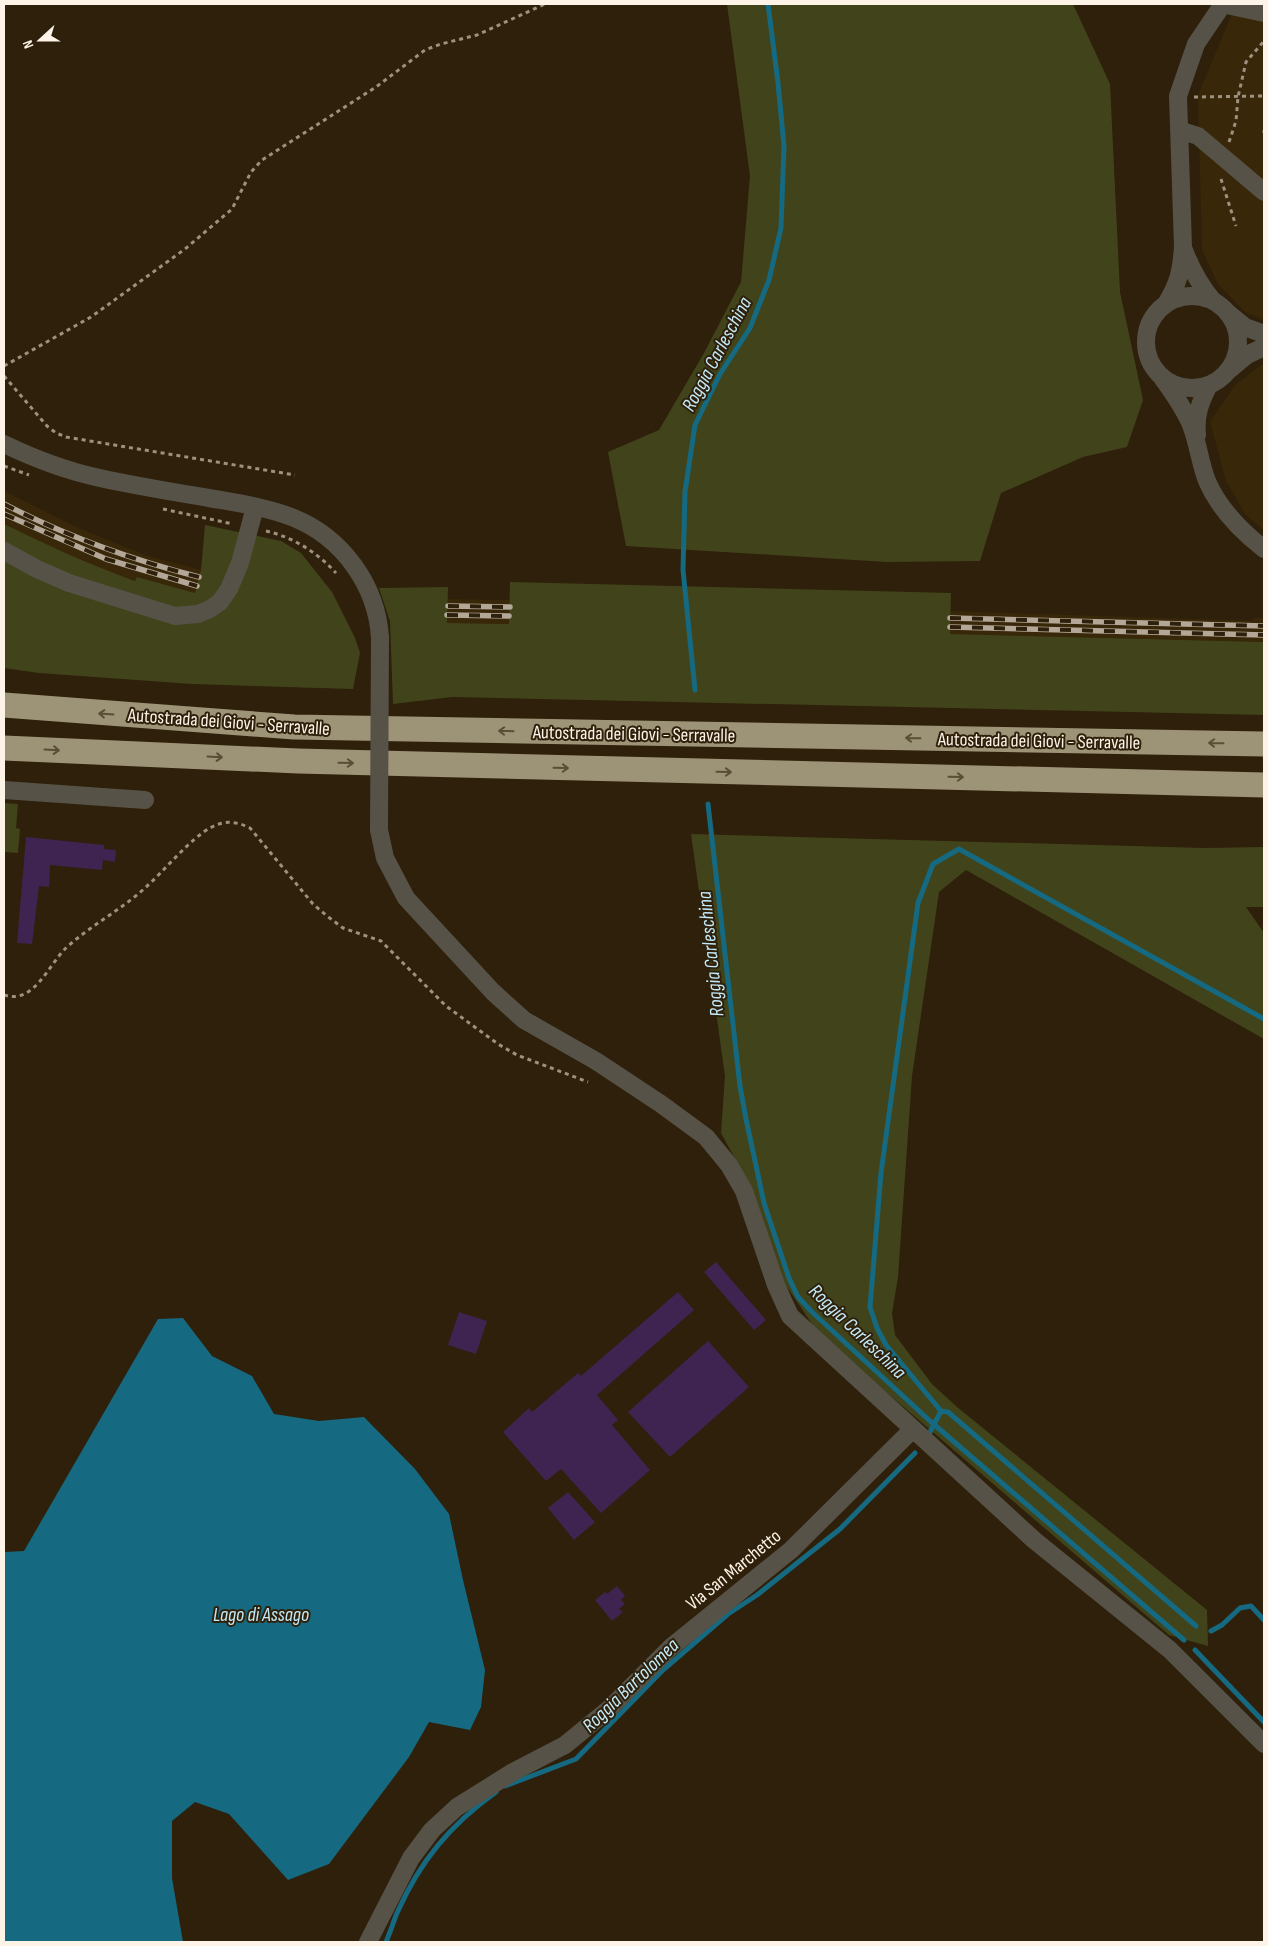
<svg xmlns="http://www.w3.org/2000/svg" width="1268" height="1946" viewBox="0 0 1268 1946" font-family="'Sofia Sans Condensed',sans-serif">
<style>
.built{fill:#392709}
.green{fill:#41441b}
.water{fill:#156981}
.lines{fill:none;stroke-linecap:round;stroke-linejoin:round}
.stream{stroke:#156981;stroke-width:5}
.building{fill:#3f2452}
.path{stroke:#9d9180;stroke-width:3;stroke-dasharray:4 4;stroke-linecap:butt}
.minor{stroke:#565247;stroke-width:18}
.highway{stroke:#9d9377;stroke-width:25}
.rail-casing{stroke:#b3a898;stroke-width:5.5}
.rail{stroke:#2e200a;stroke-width:4;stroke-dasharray:11;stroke-linecap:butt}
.minor-bridge{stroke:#565247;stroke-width:18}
.oneway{stroke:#5a4e36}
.labels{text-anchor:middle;stroke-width:4;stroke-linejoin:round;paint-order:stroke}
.street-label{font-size:19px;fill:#fdf3e6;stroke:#2e200a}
.water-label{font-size:20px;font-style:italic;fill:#c3eaf9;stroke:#2e200a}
</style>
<rect width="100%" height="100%" fill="#2e200a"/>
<path class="built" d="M1236,4H1264V320L1245,312L1218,284L1202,250L1198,95Z
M1264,363V530L1245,514L1226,481L1210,422L1235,385Z
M4,491L76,527L145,555L201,570L195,593L137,577L136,581L105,571L75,559L4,524Z
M448,599L510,600L509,624L447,623Z
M951,611L1253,621V618H1264V642L950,634Z"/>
<path class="green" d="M727,4H1073L1110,84L1120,292L1143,400L1127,447L1083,457L1001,493L980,561L887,562L626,546L608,452L659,430L704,353L741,282L750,176Z
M4,524C47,545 90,565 135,581L137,577L195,593L201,570L205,525L281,541L301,553L332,592L355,638L360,653L353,689L192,684L39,673L4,668Z
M510,582L951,593L950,634L1264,642V715L452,697L393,704L390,621L379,588L448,587L447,623L509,624Z
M4,803L18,804L16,828L20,829L18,853L4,852Z
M691,834L1204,848L1264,847V907H1246L1264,933V1039L966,870L939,892L912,1076L898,1277L892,1313L895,1335L932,1384L957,1407L1207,1610L1208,1646L1169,1635L885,1391L814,1327L783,1281L751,1188L721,1133L725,1076Z"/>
<path class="water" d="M183,1318L212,1356L252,1376L274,1414L319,1421L364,1417L415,1469L449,1514L463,1580L485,1670L481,1707L470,1730L429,1722L409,1757L329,1864L288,1880L229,1814L195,1802L172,1821V1878L183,1942H4V1552L24,1551L158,1319Z"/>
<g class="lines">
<path class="stream" d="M695,690L683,570L685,492L695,425L720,374L750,328L769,280L781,228L784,146L778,83L768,4
M708,804L740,1086L746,1119L764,1203L789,1278L798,1297L812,1312L930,1421L1184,1640
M941,1411L886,1345L877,1328L870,1307L881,1173L918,903L933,864L959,849L1264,1019
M929,1434L941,1411L948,1412L1196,1626
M1211,1631L1222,1625L1240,1608L1251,1606L1264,1620
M1195,1650L1264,1722
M505,1786L576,1759L663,1670L728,1614L757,1595L840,1529L915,1453
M386,1942C390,1933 393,1923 397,1913C420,1861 450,1825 496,1792"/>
</g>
<path class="building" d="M26,837L104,845V849L116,850L115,862L103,860L102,870L50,865L49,887L39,886L32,944L17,943Z
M716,1262L766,1320L754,1330L704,1272Z
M678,1292L694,1310L597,1395L618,1420L612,1425L650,1470L601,1513L561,1469L546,1481L503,1432L529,1408L532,1412L578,1373L581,1376Z
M459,1312L487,1321L476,1354L448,1345Z
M708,1341L749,1387L670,1457L628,1412Z
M568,1492L595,1522L574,1540L548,1508Z
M617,1586L625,1596L621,1600L625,1604L619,1609L623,1612L612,1621L595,1600L605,1592L607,1594Z"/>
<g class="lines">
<path class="path" d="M1194,97L1264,96
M1264,130V133
M1229,142L1236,121L1238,97L1246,62L1264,41
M1221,179L1236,226
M4,366L91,317L185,249L232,209L251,172L262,160L376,87L425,50L441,44L477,35L545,4
M4,376L47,426L56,433L66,437L295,475
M4,466L29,475
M163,509L233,524
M266,531C293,537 318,553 336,573
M4,995C34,1005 49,964 66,948C91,925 121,910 145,888C164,871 190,839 210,828C224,820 236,821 250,828L313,904L327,916L343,928L381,941L446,1006L498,1044L517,1055L588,1082"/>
<path class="minor" d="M1222,4L1264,13
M1179,130L1198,136L1264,192
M1184,250C1191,269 1200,285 1213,301
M1146 342a46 46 0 1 1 92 0a46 46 0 1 1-92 0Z
M1166,304C1179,282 1181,272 1183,247L1178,96L1196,44L1223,4
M1228,313L1245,327L1264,334
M1229,370L1247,355L1264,347
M1163,379C1173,393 1184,408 1191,425C1198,443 1200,463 1207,481C1219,509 1241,531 1264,549
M1197,435C1195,416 1200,402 1209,385
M4,444C35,459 67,471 100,478C136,486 173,492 209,498C237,503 267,507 294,518C343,538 377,586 380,638
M4,551L37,569L69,583L175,616L198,614L210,609L220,602L229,589L240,563L255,507
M4,790L145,800
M379,830L385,858L406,898L493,992L524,1020L596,1061L661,1104L706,1137L729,1165L744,1191L776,1285L790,1316L1034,1540L1170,1650L1264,1744
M368,1942L411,1858L432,1830L457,1807L513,1772L565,1745L609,1709L670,1648L791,1550L913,1429"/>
<path class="highway" d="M4,705L294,727L1264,744
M4,748L298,761L1264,785"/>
<defs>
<path id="rail" d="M4,504C66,536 132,560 199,577
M4,514L106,559L197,586
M448,606L510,607
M447,615L509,616
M950,618L1264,626
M950,627L1264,635"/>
</defs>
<use href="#rail" class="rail-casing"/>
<use href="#rail" class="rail"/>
<path class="minor-bridge" d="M379,830L380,638"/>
</g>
<defs><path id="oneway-shaft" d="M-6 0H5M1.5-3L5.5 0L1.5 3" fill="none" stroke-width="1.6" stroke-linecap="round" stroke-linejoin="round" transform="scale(1.25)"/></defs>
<g class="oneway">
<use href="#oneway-shaft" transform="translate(106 714) rotate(-176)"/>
<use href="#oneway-shaft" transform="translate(506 731) rotate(-179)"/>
<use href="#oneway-shaft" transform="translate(913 738) rotate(-179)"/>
<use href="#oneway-shaft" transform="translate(1216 743) rotate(-179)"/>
<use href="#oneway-shaft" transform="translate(52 750) rotate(3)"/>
<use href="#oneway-shaft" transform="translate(215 757) rotate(3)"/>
<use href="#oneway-shaft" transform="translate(346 763) rotate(1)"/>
<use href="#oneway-shaft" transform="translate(561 768) rotate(1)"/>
<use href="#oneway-shaft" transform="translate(724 772) rotate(1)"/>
<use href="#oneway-shaft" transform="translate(956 777) rotate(1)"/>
</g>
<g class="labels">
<g class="street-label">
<text transform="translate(229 721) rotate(4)" y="7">Autostrada dei Giovi - Serravalle</text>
<text transform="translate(634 733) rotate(1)" y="7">Autostrada dei Giovi - Serravalle</text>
<text transform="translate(1039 740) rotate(1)" y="7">Autostrada dei Giovi - Serravalle</text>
<text transform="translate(733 1569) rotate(-39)" y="7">Via San Marchetto</text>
</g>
<g class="water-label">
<text transform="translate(716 354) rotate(-62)" y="7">Roggia Carleschina</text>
<text transform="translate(710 954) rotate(-96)" y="7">Roggia Carleschina</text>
<text transform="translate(858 1331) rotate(44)" y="7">Roggia Carleschina</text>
<text x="261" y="1621">Lago di Assago</text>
<text transform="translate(630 1685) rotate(-44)" y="7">Roggia Bartolomea</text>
</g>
</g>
<rect width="1268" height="1946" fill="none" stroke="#fdf3e6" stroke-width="10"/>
<g transform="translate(40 40) rotate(249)" stroke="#2e200a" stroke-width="4" paint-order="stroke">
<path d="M0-4L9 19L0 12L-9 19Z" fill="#fdf3e6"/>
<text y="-8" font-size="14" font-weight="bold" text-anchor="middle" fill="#fdf3e6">N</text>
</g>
</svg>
